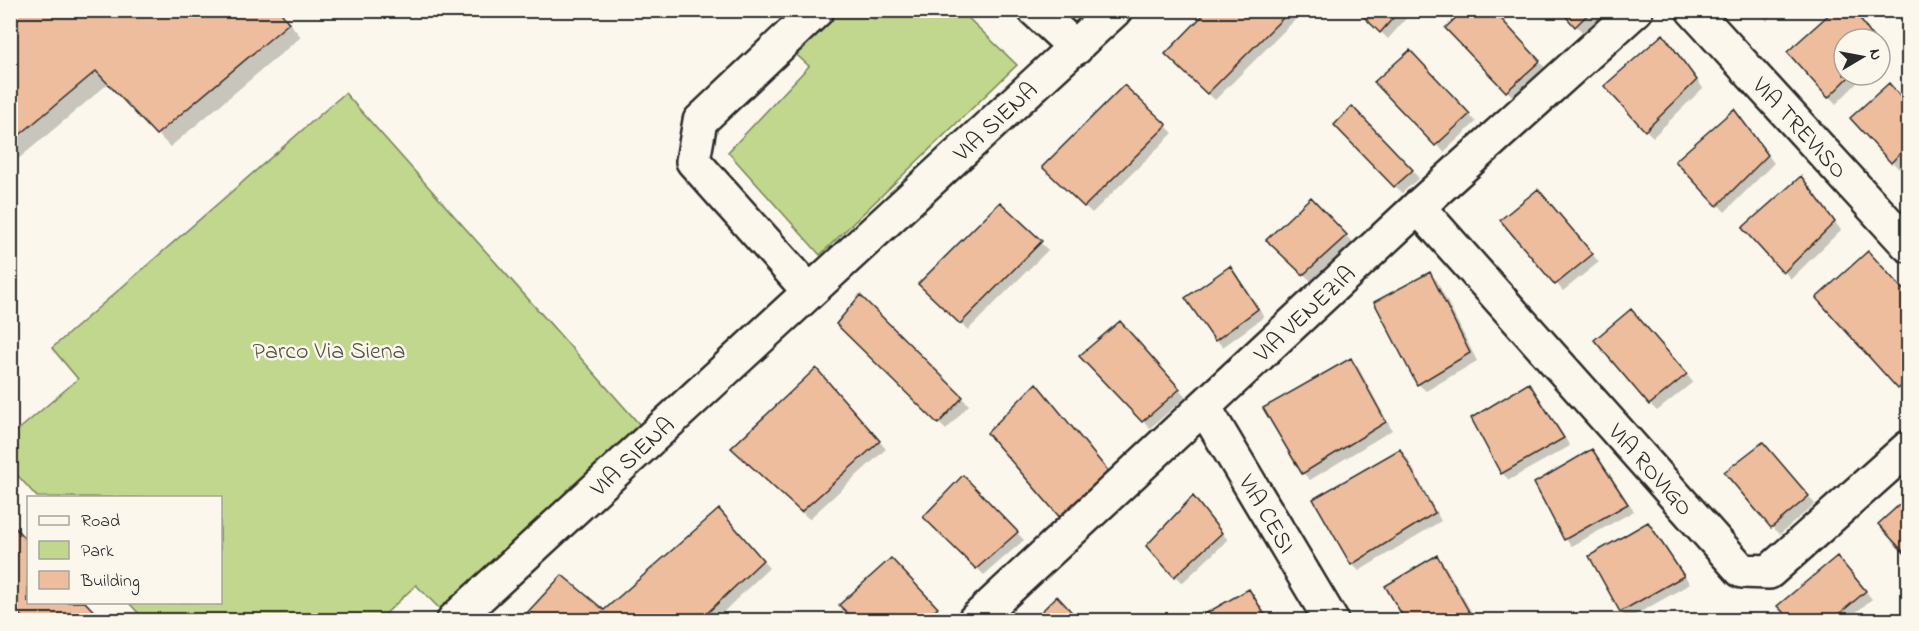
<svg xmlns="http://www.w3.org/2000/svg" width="1919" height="631" viewBox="0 0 1919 631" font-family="'Indie Flower',sans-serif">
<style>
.green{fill:#c0d78d;stroke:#76815c;stroke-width:1.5}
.shadow{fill:#0003}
.building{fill:#edbd9d;stroke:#2b2b2b;stroke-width:1.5}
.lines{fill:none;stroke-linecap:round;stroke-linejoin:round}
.street-casing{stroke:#2b2b2b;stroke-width:38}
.street{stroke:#fbf7ec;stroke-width:33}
.labels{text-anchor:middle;stroke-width:5;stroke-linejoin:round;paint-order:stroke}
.street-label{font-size:24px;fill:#2b2b2b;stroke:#fbf7ec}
.park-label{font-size:24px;fill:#505644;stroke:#fbf7ec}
</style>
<rect width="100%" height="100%" fill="#fbf7ec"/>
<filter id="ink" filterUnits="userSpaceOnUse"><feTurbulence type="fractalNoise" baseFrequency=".0167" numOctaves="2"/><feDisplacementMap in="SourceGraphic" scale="12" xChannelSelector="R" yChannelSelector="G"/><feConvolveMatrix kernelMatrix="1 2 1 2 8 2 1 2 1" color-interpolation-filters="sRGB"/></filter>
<g filter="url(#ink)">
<path class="green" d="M830,11H866L874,19L883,11H961L1017,65L820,255L728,152L809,66L790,49Z
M345,93L641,426L444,613L416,585L379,620H145L129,603L220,602V498L37,497L11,468L10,437L78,379L52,348Z"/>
<path class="shadow" d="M10,10H279L301,37L170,147L109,83L10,166Z
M1210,10H1286L1295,20L1215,100L1167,54Z
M1359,10H1408L1411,13L1388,39Z
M1492,10L1546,69L1514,98L1447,28Z
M1562,10H1607L1583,33Z
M1757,10H1777L1767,21Z
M1854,10L1875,39H1844V75H1865L1836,104L1789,52Z
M1663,36L1703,88L1653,137L1646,130Z
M1880,46L1886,54L1880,60Z
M1410,53L1476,122L1444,152L1376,82Z
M1896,92L1908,107V159L1899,169L1892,162Z
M1352,108L1419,178L1402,193L1336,125Z
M1734,111L1774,163L1725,212L1677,161Z
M1166,126L1173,133L1092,213L1044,167Z
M1801,178L1841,230L1791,279L1744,228Z
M1545,198L1599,262L1563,291L1502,221Z
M1000,204L1048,250L968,330L920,284Z
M1318,206L1353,243L1311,281L1268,240Z
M1875,260L1908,296V393L1906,395L1899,388Z
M1230,268L1237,275L1264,317L1223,347L1216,340Z
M1430,273L1437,281L1477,361L1426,391L1418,384Z
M860,297L969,405L946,430L838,324Z
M1638,318L1693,382L1657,411L1650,404Z
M1127,330L1186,397L1150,428L1081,356Z
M1350,360L1358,367L1392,430L1310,480L1303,473Z
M10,373L15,378L10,383Z
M823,377L886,449L809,519L740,455Z
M1529,385L1536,392L1570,446L1509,480L1502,473Z
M1400,451L1407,458L1441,521L1359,571L1352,564L1315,499Z
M1592,451L1599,458L1634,511L1572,546L1565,539Z
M1770,451L1815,504L1780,534L1772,527Z
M963,477L1024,540L984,575L925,517Z
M1908,499V555L1880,524Z
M1200,505L1228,540L1182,583L1175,576Z
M726,518L769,568L715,620H532L527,615L604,612Z
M10,524L28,543V602H84L101,620H27L10,603Z
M1648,524L1655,531L1690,584L1628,619L1621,612L1591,556Z
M1437,557L1444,564L1476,620H1406L1387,586Z
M891,560L944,616L940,620H857L841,605Z
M1844,565L1872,599L1847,620H1793L1780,606Z
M1249,590L1256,598L1269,620H1197Z
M1057,598L1078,620H1035Z"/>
<path class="building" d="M10,10H279L289,23L156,135L96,71L10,143Z
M1208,10L1289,12L1207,94L1165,54Z
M1357,10H1400L1380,33Z
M1464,10H1493L1540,61L1506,92L1445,28Z
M1560,10H1592L1575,27Z
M1834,10H1854L1874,39H1844V75H1851L1828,98L1787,52Z
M1663,34L1697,80L1645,131L1604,86Z
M1410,50L1470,114L1435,146L1374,82Z
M1889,83L1908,106V145L1891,163L1850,118Z
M1124,85L1167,125L1084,207L1042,167Z
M1352,106L1413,170L1394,187L1334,125Z
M1734,109L1768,155L1717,206L1675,161Z
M1801,176L1835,222L1783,273L1742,228Z
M1538,189L1593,254L1555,285L1500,220Z
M1311,197L1347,235L1303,275L1266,240Z
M1000,202L1042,241L960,324L918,284Z
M1868,251L1908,295V380L1898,389L1816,298Z
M1230,266L1258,309L1215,341L1185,298Z
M1430,272L1470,353L1417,385L1374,302Z
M860,295L963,397L938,424L836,324Z
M1631,309L1687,374L1649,405L1594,340Z
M1120,321L1180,389L1142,422L1079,356Z
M1351,358L1386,422L1302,474L1263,408Z
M816,368L880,441L801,512L731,448Z
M1036,383L1109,472L1062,520L987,433Z
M1529,383L1564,438L1501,474L1471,418Z
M1763,442L1809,496L1771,528L1724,472Z
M1400,449L1435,513L1351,565L1313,499Z
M1592,449L1628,504L1564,540L1534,483Z
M963,475L1018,532L976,569L923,517Z
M1193,496L1222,533L1174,577L1146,546Z
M1908,497V557L1878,524Z
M719,509L763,560L700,620H530L525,615L562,575L604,610Z
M10,522L28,542V602H85L102,620H25L10,605Z
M1648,522L1684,576L1620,612L1589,556Z
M1437,555L1473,619L1471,620H1405L1385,586Z
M1837,556L1866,591L1832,620H1791L1777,606Z
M891,558L938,608L925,620H855L839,605Z
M1249,589L1268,620H1194Z
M1057,596L1079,620H1033Z"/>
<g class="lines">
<defs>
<g id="street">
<path d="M1035,10L1076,48"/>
<path id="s1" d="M1693,10L1908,245"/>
<path id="s2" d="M1418,207L1742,571L1769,572L1908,448"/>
<path d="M809,291L693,161L700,121L817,10"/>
<path id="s3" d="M1204,407L1331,620"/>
<path id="s4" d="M454,620L1115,10"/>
<path id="s5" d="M975,620L1418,207L1636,10"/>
</g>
</defs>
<use href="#street" class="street-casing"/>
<use href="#street" class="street"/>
</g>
</g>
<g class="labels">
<g class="street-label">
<text dy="8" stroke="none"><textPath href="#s4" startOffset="736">VIA SIENA</textPath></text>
<text dy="8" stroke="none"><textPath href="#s1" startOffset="159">VIA TREVISO</textPath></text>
<text dy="8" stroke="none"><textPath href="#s5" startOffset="450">VIA VENEZIA</textPath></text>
<text dy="8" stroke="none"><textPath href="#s4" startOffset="242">VIA SIENA</textPath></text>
<text dy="8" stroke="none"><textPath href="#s2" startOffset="351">VIA ROVIGO</textPath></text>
<text dy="8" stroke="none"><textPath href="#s3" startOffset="124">VIA CESI</textPath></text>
</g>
<g class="park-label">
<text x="329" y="358">Parco Via Siena</text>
</g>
</g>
<rect width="1919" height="631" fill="none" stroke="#fbf7ec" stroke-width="36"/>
<rect x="18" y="18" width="1883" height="595" fill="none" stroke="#2b2b2b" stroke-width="2" filter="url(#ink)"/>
<rect x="27" y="496" width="195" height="108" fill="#fbf7ec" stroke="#a8a59f" stroke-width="1.5"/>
<rect x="39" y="516" width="30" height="9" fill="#fbf7ec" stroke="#a8a59f" stroke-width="1.5"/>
<text x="81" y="526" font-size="18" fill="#2b2b2b">Road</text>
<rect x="39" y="541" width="30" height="18" fill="#c0d78d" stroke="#a8a59f" stroke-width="1.5"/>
<text x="81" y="556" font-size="18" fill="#2b2b2b">Park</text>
<rect x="39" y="571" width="30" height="18" fill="#edbd9d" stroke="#a8a59f" stroke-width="1.5"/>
<text x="81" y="586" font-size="18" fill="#2b2b2b">Building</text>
<g transform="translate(1862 57) rotate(80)"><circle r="28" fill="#fbf7ec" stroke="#a8a59f" stroke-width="1.5"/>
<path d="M0-4.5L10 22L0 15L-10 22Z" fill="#2b2b2b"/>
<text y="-9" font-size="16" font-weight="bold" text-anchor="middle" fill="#2b2b2b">N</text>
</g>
</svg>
